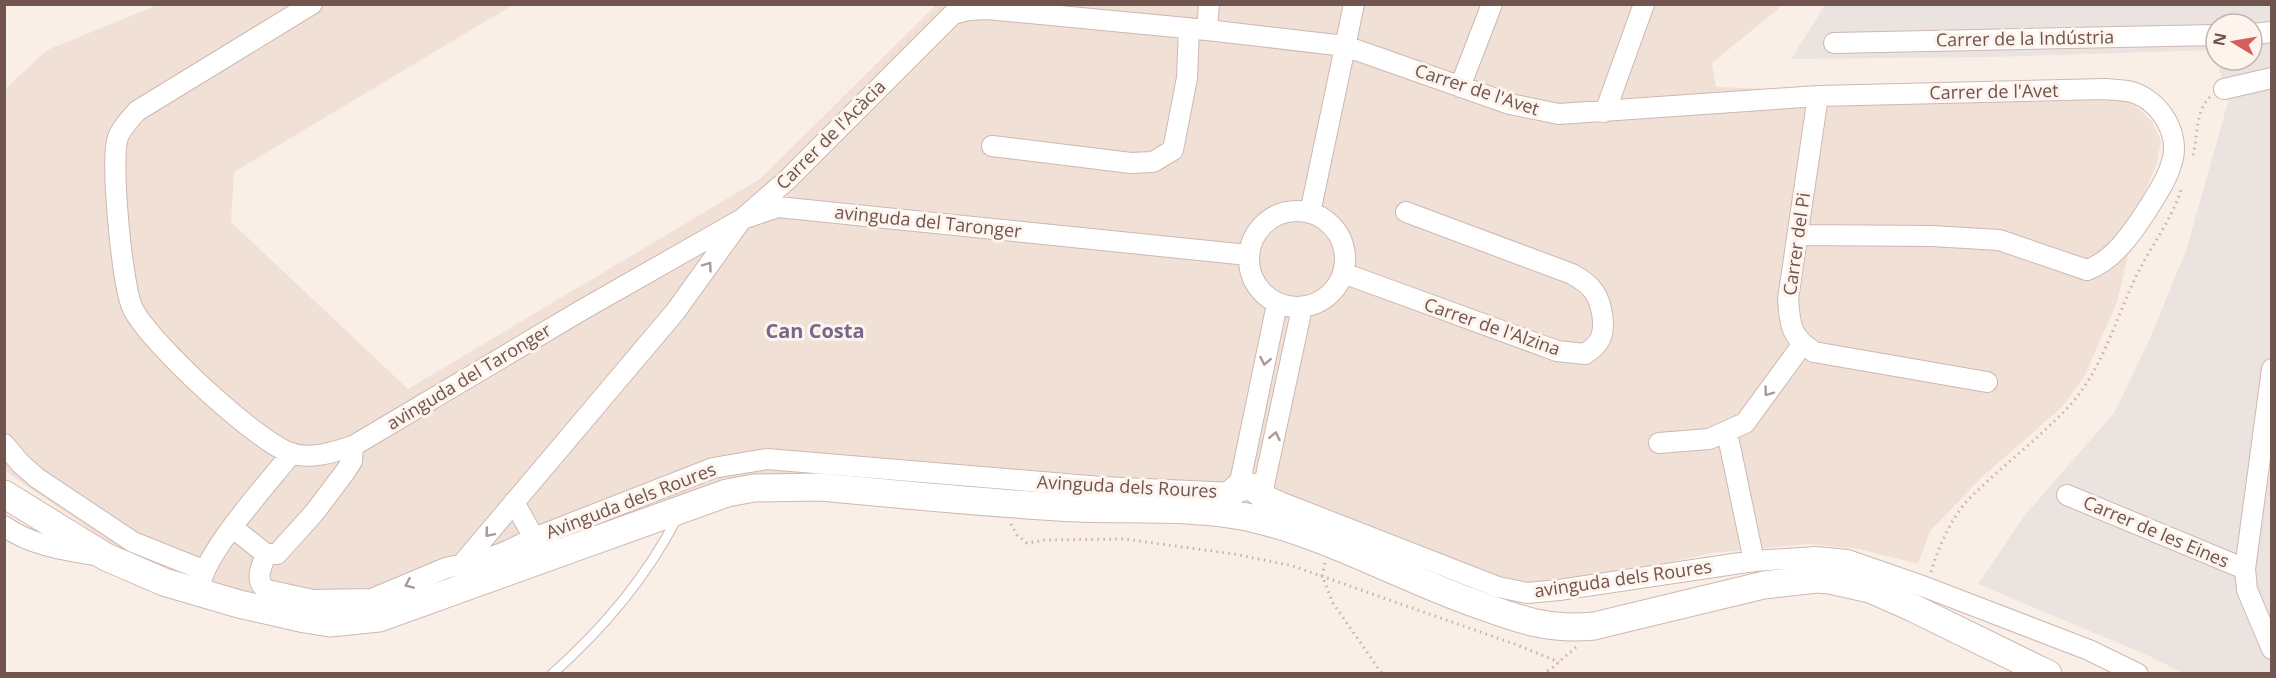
<svg xmlns="http://www.w3.org/2000/svg" width="2276" height="678" viewBox="0 0 2276 678" font-family="'Open Sans',sans-serif">
<style>
.residential{fill:#f1e0d6}
.industrial{fill:#ebe3e0}
.lines{fill:none;stroke-linecap:round;stroke-linejoin:round}
.lane-casing{stroke:#cdb8b1;stroke-width:11}
.street-casing{stroke:#cdb8b1;stroke-width:22}
.secondary-casing{stroke:#cfb7af;stroke-width:29}
.path{stroke:#d1aea5;stroke-width:3;stroke-dasharray:1.5 4.5;stroke-linecap:butt}
.lane{stroke:#fff;stroke-width:9}
.street{stroke:#fff;stroke-width:20}
.secondary{stroke:#fff;stroke-width:27}
.oneway{stroke:#aa9895}
.labels{text-anchor:middle;stroke-width:6;stroke-linejoin:round;paint-order:stroke}
.street-label{font-size:18px;fill:#71544e;stroke:#fdf4ed}
.neighbourhood-label{font-size:20px;font-weight:bold;fill:#79668c;stroke:#fdf4ed}
</style>
<rect width="100%" height="100%" fill="#faefe7"/>
<path class="residential" d="M158,5H513L234,172L231,222L408,389L760,179L936,5H1780L1778,9L1712,63L1716,87L2131,101L2152,122L2161,141L2157,163L2140,204L2117,302L2085,375L2063,406L1982,477L1930,531L1918,564L1859,549L1808,544L1712,553L1644,568L1525,586L1494,578L1397,542L1278,490L1165,497L1069,499L771,476L416,594L293,607L168,570L123,552L5,471V89L47,50Z"/>
<path class="industrial" d="M1825,5H2271V673H2183L2147,655L1978,584L2025,515L2114,413L2148,343L2186,251L2228,102L2217,60H2252V24H2216V56L2214,50L1993,57L1791,59Z"/>
<g class="lines">
<defs>
<path id="lane" d="M552,674C603,629 646,578 677,518"/>
<path id="street" d="M312,4L137,111C130,119 122,127 118,137C110,159 122,287 133,309C150,343 255,440 290,453C311,460 334,452 353,446L582,310L742,219L778,207L1248,255
M1207,30L1209,4
M2252,34L2272,32
M1834,43L2216,35
M1460,87L1492,4
M2224,89L2272,78
M1818,96L1788,299C1790,326 1791,337 1814,352L1987,382
M1605,112L1644,4
M992,146L1131,163L1153,162L1173,150L1187,78L1189,28
M1249 259a48 48 0 1 1 96 0a48 48 0 1 1-96 0Z
M1310,213L1354,4
M1343,273L1557,351L1585,354C1592,349 1598,345 1601,337C1606,324 1601,298 1591,288C1586,282 1579,278 1572,274L1406,212
M1302,308L1262,494L1280,502L1498,587L1527,593L1559,590L1754,561L1816,557L1847,560L1925,587L2089,650L2138,674
M2272,369L2245,569L2247,590L2272,649
M1727,432L1754,561
M1659,443L1709,439L1745,423L1802,345
M4,444L21,464L37,478L133,542L203,570
M1239,487L1277,304
M2067,495L2245,569
M514,502L534,538
M4,526C30,545 64,550 95,555
M233,528L266,554
M266,554C262,566 253,581 267,590L313,600L372,599L446,568L482,560L503,553L534,538L713,468L767,459L1101,487L1234,493
M266,554H277L314,513L345,472L352,461L353,446
M463,563L675,312L742,219L787,180L953,14L968,10L987,9L1207,30L1345,46L1510,104L1559,114L1818,96L2105,89C2114,90 2124,90 2132,92C2161,101 2182,136 2171,165C2166,181 2156,196 2147,210C2133,232 2113,261 2087,270L1999,240L1932,236L1799,235
M201,583C207,550 269,482 292,453"/>
<path id="secondary" d="M4,494L106,557L164,582L239,604L305,619L330,623L379,618L727,493L754,488L821,487C907,495 993,504 1079,508C1135,510 1192,506 1247,517C1325,534 1396,575 1471,602C1515,618 1547,631 1594,626L1764,585L1817,579L1830,580L1870,589L1911,607L2048,674
M1197,511L1225,499L1239,487H1252L1262,494L1273,510L1296,527"/>
</defs>
<use href="#lane" class="lane-casing"/>
<use href="#street" class="street-casing"/>
<use href="#secondary" class="secondary-casing"/>
<path class="path" d="M2193,155C2198,136 2195,111 2210,97
M1011,524L1017,535L1027,543L1045,540L1125,539L1234,554L1293,566L1517,645L1559,662
M1325,563L1322,576L1333,603L1382,674
M1931,572C1939,546 1949,523 1966,502C1999,468 2038,440 2070,405C2101,371 2114,324 2133,283C2147,251 2170,224 2181,190
M1542,674L1551,669L1576,647"/>
<use href="#lane" class="lane"/>
<use href="#street" class="street"/>
<use href="#secondary" class="secondary"/>
</g>
<defs><path id="oneway-chevron" d="M-2-3.5L2.5 0L-2 3.5" fill="none" stroke-width="1.6" stroke-linecap="round" stroke-linejoin="round" transform="scale(1.5)"/></defs>
<g class="oneway">
<use href="#oneway-chevron" transform="translate(708 266) rotate(-54)"/>
<use href="#oneway-chevron" transform="translate(1265 361) rotate(101)"/>
<use href="#oneway-chevron" transform="translate(1768 392) rotate(126)"/>
<use href="#oneway-chevron" transform="translate(1275 436) rotate(-78)"/>
<use href="#oneway-chevron" transform="translate(489 533) rotate(130)"/>
<use href="#oneway-chevron" transform="translate(409 584) rotate(157)"/>
</g>
<g class="labels">
<g class="street-label">
<text transform="translate(2025 39) rotate(-1)" y="6">Carrer de la Indústria</text>
<text transform="translate(1477 90) rotate(18)" y="6">Carrer de l'Avet</text>
<text transform="translate(1994 92) rotate(-1)" y="6">Carrer de l'Avet</text>
<text transform="translate(831 135) rotate(-45)" y="6">Carrer de l'Acàcia</text>
<text transform="translate(928 222) rotate(6)" y="6">avinguda del Taronger</text>
<text transform="translate(1797 244) rotate(-82)" y="6">Carrer del Pi</text>
<text transform="translate(1492 327) rotate(19)" y="6">Carrer de l'Alzina</text>
<text transform="translate(469 377) rotate(-31)" y="6">avinguda del Taronger</text>
<text transform="translate(1127 487) rotate(3)" y="6">Avinguda dels Roures</text>
<text transform="translate(631 501) rotate(-21)" y="6">Avinguda dels Roures</text>
<text transform="translate(2156 532) rotate(23)" y="6">Carrer de les Eines</text>
<text transform="translate(1623 579) rotate(-8)" y="6">avinguda dels Roures</text>
</g>
<g class="neighbourhood-label">
<text x="815" y="338">Can Costa</text>
</g>
</g>
<rect width="2276" height="678" fill="none" stroke="#71544e" stroke-width="12"/>
<g transform="translate(2234 42) rotate(281)"><circle r="28" fill="#fdf4ed" stroke="#c5b4ad" stroke-width="1.5"/>
<path d="M0-4.5L10 22L0 15L-10 22Z" fill="#d65e5a"/>
<text y="-9" font-size="16" font-weight="bold" text-anchor="middle" fill="#71544e">N</text>
</g>
</svg>
